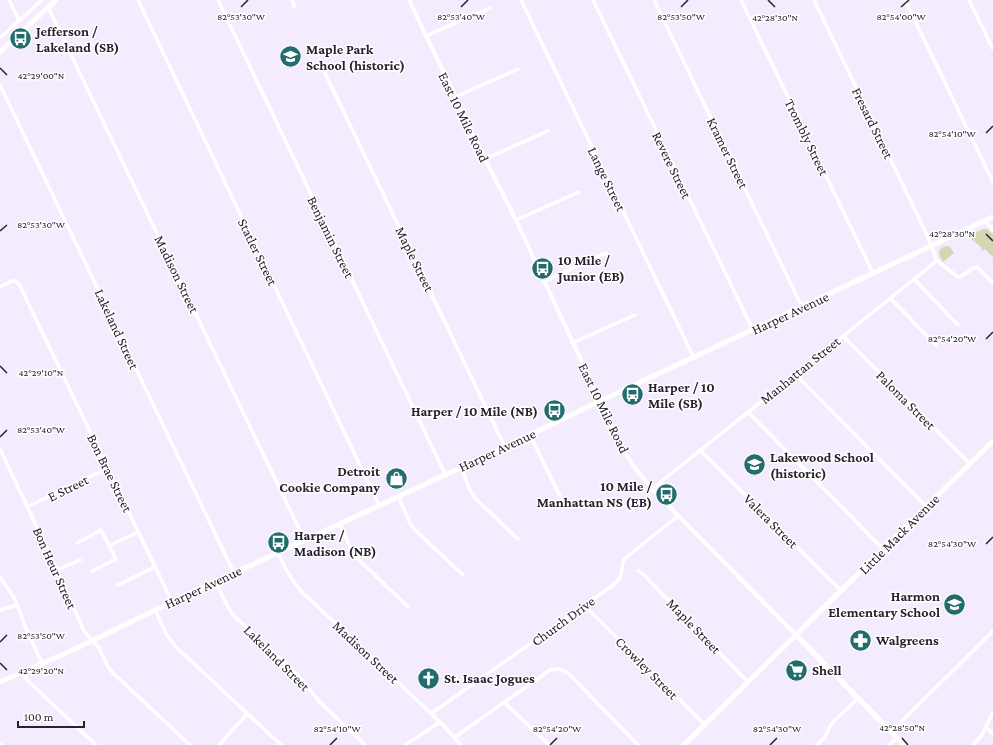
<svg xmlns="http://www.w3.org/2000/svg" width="993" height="745" viewBox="0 0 993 745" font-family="'Crimson Pro',serif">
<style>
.green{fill:#d4d8b2}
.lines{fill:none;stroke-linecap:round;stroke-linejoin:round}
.minor{stroke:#fff;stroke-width:3.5}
.tertiary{stroke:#fff;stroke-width:4}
.secondary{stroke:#fff;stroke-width:5}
.ticks{fill:none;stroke:#27222d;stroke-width:1.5}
.labels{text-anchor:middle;stroke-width:3;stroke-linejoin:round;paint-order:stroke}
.poi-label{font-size:14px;font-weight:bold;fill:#27222d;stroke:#fff;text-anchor:start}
.street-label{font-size:14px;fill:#27222d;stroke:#fff}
.ticks-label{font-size:10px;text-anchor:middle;fill:#27222d;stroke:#fff;stroke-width:3;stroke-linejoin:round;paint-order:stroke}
</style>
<rect width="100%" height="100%" fill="#f4ecfe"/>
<path class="green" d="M983,229H987L993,234V257L985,249L982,251L981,247L970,238L972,234Z
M946,246L950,247L954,253L943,262L940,257L939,252L941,248Z"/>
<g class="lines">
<path class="minor" d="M9,0L19,20
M138,0L379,505
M218,0L445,474
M292,0L294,6
M521,0L694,358
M593,0L753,330
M654,0L802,307
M741,0L873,273
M905,0L993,182
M969,0L993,49
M48,7L305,541
M426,36L490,8
M0,38L42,0
M324,71L505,447
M0,85L234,573
M455,97L518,69
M485,159L548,131
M516,220L579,192
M985,221L993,230
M936,260L958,277C966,276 970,268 977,267L993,283
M914,279L958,325
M543,282L606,253
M0,287L12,281H16L19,284L172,602
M890,298L936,345
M843,336L970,464
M572,343L635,315
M795,374L926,506
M748,412L883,549
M530,435L560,496
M0,449L57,570L84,631L99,648L108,667L113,673L190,745
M700,450L833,583L842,591
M461,467L469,488L475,498L518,539
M652,489L933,264L936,260L935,255L927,235L814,0
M398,496L410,523L415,530L463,575
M27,507L108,468
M340,524L353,554L408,607
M77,543L101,530L116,559L92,571
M109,546L138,532
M278,553C285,568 291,580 302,592L440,722L461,745
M57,570L80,560
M638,571L643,574L748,682
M0,577L15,599L27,631L42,663
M215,581L228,607L233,615L297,674L319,701L365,745
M118,585L155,567
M0,610L17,605
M155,610L167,635L175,646L281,745
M590,611L705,725
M22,672L28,681L96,745
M504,702L549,745
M432,713L612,586C626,575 619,573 624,559L678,516
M986,727L993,734
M891,732L993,631
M455,737L550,670L559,669L567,672L638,745
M0,744L1,745
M219,745L247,714
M405,745L440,722
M817,745L824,738L832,723L858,698
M889,745L897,738
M973,745L982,735L993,712"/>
<path class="tertiary" d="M409,0L485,159L516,220L622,448L635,468L652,489L796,635"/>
<path class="secondary" d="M0,52L56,0
M796,635L904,745
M0,682L73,650L172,602L505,447L600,401L993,217
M684,745L993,441"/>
</g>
<path class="ticks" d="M768,0L775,7M241,7L248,0M461,7L468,0M681,7L688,0M901,7L909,0M0,68L7,75M986,133L993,126M0,231L7,225M986,234L993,241M986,339L993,332M0,366L7,373M0,437L7,430M986,544L993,537M0,642L7,635M0,663L7,670M902,738L908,745M330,745L337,738M550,745L557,738M770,745L777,738"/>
<defs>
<symbol id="bus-disc" viewBox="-11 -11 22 22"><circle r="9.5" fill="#216c6c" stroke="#fff"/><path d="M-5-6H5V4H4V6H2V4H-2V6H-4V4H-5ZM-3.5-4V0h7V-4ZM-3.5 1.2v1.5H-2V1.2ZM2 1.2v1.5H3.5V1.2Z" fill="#fff"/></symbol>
<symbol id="school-disc" viewBox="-11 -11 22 22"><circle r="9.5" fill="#216c6c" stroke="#fff"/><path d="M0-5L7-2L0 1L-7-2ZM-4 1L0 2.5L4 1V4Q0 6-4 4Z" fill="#fff"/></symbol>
<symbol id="shop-disc" viewBox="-11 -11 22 22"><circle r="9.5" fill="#216c6c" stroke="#fff"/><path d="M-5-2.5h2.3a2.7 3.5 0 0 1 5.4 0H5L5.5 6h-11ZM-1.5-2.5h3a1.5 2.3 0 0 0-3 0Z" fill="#fff"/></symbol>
<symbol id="pharmacy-disc" viewBox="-11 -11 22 22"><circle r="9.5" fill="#216c6c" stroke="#fff"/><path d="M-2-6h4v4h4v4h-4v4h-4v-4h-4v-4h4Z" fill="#fff"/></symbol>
<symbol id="supermarket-disc" viewBox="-11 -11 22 22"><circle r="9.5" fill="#216c6c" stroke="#fff"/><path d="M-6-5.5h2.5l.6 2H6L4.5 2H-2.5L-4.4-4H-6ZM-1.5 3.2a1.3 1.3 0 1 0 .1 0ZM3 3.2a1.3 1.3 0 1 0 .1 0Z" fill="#fff"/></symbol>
<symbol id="church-disc" viewBox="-11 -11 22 22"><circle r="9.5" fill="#216c6c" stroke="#fff"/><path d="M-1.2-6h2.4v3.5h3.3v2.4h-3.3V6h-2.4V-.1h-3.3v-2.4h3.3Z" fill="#fff"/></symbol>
</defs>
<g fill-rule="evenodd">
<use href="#bus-disc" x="8" y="26" width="25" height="25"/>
<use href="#school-disc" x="278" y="44" width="25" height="25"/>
<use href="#bus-disc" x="530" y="256" width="25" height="25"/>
<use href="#bus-disc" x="620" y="382" width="25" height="25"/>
<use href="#bus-disc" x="542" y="398" width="25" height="25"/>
<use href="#school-disc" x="742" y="452" width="25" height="25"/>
<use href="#shop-disc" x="384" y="466" width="25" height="25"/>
<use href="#bus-disc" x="654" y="482" width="25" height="25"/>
<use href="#bus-disc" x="266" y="530" width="25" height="25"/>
<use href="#school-disc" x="942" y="592" width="25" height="25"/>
<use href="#pharmacy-disc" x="848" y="628" width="25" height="25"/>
<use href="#supermarket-disc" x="784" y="658" width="25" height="25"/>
<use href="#church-disc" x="416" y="666" width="25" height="25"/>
</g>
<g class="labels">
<g class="poi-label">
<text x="36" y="36">Jefferson /<tspan x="36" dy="16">Lakeland (SB)</tspan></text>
<text x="306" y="54">Maple Park<tspan x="306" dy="16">School (historic)</tspan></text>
<text x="558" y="265">10 Mile /<tspan x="558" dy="16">Junior (EB)</tspan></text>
<text x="648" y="392">Harper / 10<tspan x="648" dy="16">Mile (SB)</tspan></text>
<text x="538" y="416" text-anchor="end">Harper / 10 Mile (NB)</text>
<text x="770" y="462">Lakewood School<tspan x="770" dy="16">(historic)</tspan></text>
<text x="380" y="476" text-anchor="end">Detroit<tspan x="380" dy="16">Cookie Company</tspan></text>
<text x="652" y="491" text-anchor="end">10 Mile /<tspan x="652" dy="16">Manhattan NS (EB)</tspan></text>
<text x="294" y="540">Harper /<tspan x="294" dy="16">Madison (NB)</tspan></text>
<text x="940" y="601" text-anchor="end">Harmon<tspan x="940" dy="16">Elementary School</tspan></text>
<text x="876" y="645">Walgreens</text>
<text x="812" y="675">Shell</text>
<text x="444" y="683">St. Isaac Jogues</text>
</g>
<g class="street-label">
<text transform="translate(464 117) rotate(64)" y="5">East 10 Mile Road</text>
<text transform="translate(873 123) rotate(64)" y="5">Fresard Street</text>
<text transform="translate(807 137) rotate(64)" y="5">Trombly Street</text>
<text transform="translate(728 153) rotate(64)" y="5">Kramer Street</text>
<text transform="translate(672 165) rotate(64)" y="5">Revere Street</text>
<text transform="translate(607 179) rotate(64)" y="5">Lange Street</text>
<text transform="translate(331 237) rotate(64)" y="5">Benjamin Street</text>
<text transform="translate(258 252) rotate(64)" y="5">Statler Street</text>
<text transform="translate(415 259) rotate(64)" y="5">Maple Street</text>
<text transform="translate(177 274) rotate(64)" y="5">Madison Street</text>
<text transform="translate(790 313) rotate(-25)" y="5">Harper Avenue</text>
<text transform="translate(117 329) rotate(65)" y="5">Lakeland Street</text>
<text transform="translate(800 370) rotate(-39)" y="5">Manhattan Street</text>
<text transform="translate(906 400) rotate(45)" y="5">Paloma Street</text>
<text transform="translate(604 408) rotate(64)" y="5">East 10 Mile Road</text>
<text transform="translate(497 450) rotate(-25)" y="5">Harper Avenue</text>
<text transform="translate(110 473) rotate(64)" y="5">Bon Brae Street</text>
<text transform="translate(68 488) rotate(-26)" y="5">E Street</text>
<text transform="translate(771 521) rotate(45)" y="5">Valera Street</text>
<text transform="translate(899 534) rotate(-45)" y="5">Little Mack Avenue</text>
<text transform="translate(55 568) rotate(66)" y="5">Bon Heur Street</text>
<text transform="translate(203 587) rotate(-25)" y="5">Harper Avenue</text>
<text transform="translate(563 621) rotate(-36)" y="5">Church Drive</text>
<text transform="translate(694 626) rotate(46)" y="5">Maple Street</text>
<text transform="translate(366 652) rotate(43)" y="5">Madison Street</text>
<text transform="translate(277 658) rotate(45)" y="5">Lakeland Street</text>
<text transform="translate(647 668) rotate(45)" y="5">Crowley Street</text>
</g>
</g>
<g class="ticks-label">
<text x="241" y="20">82°53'30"W</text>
<text x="461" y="20">82°53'40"W</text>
<text x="681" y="20">82°53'50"W</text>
<text x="901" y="20">82°54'00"W</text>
<text x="775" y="21">42°28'30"N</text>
<text x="41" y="79">42°29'00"N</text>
<text x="952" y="137">82°54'10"W</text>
<text x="41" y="228">82°53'30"W</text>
<text x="952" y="237">42°28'30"N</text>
<text x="952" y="342">82°54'20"W</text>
<text x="41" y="376">42°29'10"N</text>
<text x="41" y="433">82°53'40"W</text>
<text x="952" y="547">82°54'30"W</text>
<text x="41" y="639">82°53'50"W</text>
<text x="41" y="674">42°29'20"N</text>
<text x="902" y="731">42°28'50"N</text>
<text x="337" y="732">82°54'10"W</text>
<text x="557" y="732">82°54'20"W</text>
<text x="777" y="732">82°54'30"W</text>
</g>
<path d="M18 721v6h66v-6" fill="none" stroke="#27222d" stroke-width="2"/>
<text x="24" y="721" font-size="12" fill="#27222d" stroke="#ffffff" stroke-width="3" paint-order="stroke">100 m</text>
</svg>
